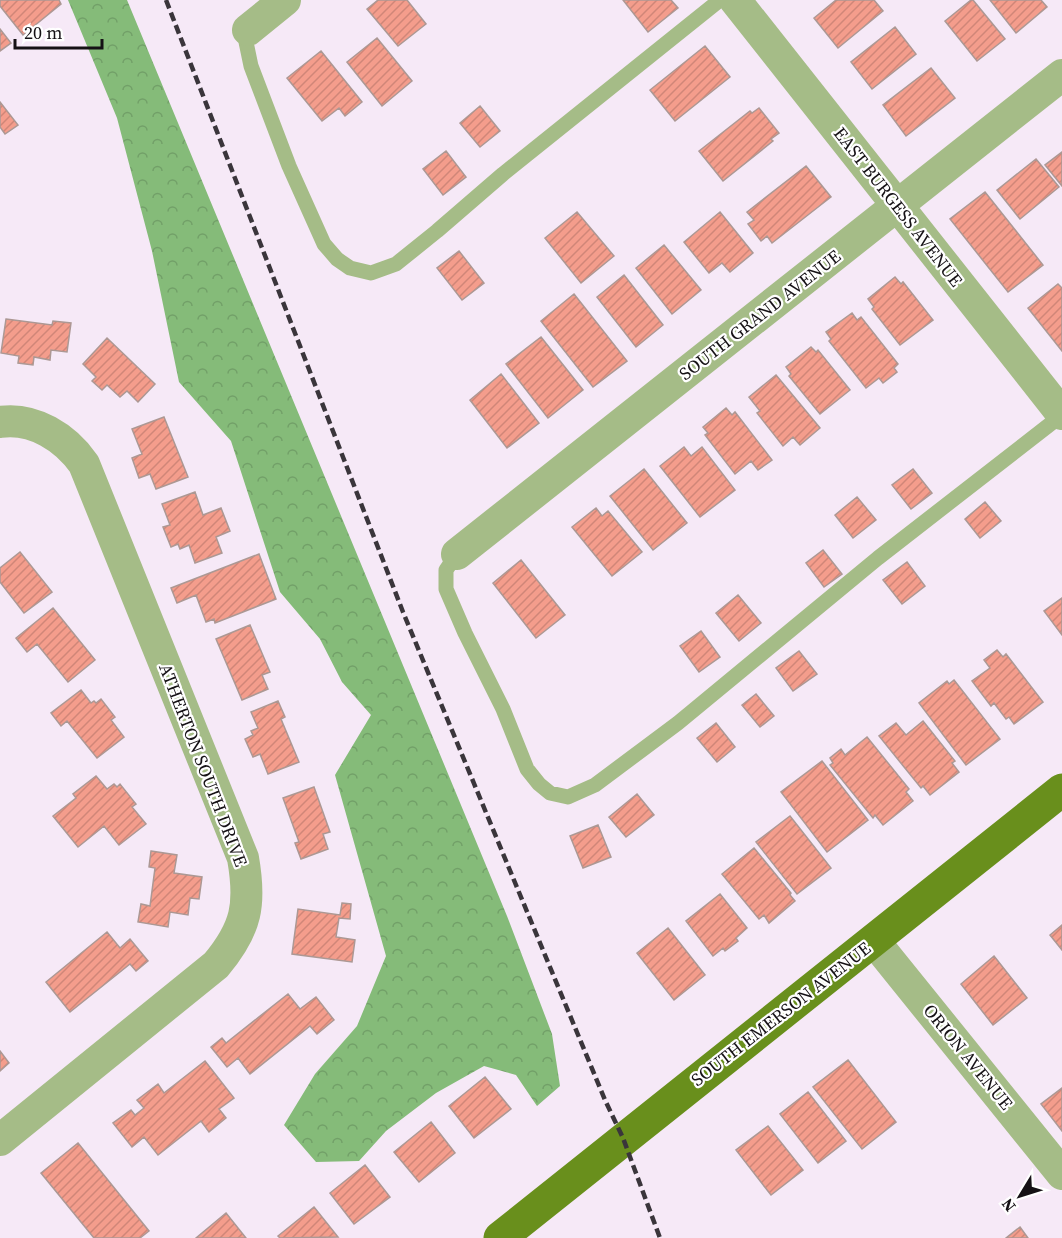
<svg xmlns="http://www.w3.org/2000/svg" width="1062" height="1238" viewBox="0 0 1062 1238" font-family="'Source Serif 4',serif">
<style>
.forest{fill:url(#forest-crowns)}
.building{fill:url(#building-hatch);stroke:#ac9894;stroke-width:1.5}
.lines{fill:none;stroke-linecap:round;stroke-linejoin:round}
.lane{stroke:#a5bc87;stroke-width:15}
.street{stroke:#a5bc87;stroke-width:32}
.primary{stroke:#698f1c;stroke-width:33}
.rail{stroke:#3a353b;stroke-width:4.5;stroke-dasharray:9 4.5;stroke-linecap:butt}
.labels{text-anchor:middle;stroke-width:4.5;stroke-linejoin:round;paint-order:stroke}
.street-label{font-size:18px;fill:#151115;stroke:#fff}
</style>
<defs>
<pattern id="forest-crowns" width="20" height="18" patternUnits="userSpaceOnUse" patternTransform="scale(1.5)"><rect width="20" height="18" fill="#85bb79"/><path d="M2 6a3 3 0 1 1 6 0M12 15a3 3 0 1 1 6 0" fill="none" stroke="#72a068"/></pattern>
<pattern id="building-hatch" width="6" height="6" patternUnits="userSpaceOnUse" patternTransform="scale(1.5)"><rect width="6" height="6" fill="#f49d8c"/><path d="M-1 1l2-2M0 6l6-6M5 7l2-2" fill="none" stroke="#d08678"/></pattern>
</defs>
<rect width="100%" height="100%" fill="#f6e9f7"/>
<path class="forest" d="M68,0H127L507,916L552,1034L560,1086L537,1106L516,1075L484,1066L436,1093L386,1131L359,1161L316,1162L284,1125L315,1074L357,1026L386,956L335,775L371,715L342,682L320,639L280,592L231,441L179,382L152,251L117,118Z"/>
<path class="building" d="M0,0H59L61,4L23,35L0,6Z
M378,0H407L426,24L398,46L367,9Z
M623,0H671L678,8L648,32Z
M836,0H874L883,11L838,48L814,18Z
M971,0H973L1005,39L977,61L945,21Z
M990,0H1041L1047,7L1016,33Z
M895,27L916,54L872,89L851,62Z
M0,29L11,43L0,51Z
M377,38L412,81L382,106L347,62Z
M705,46L730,77L675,121L650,90Z
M321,51L362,102L345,116L339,108L322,121L287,78Z
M931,68L955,98L906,136L883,105Z
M0,102L18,125L5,134L0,127Z
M480,106L500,131L480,147L460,123Z
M759,108L779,133L771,139L773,141L723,181L699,151L750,111L752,113Z
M446,151L466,177L443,195L423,169Z
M1062,152V186L1045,165Z
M1036,159L1059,187L1020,219L997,190Z
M806,166L831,197L772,243L767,236L761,241L748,224L754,220L747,212Z
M985,192L1043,265L1008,292L950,219Z
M577,212L614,256L581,283L545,238Z
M720,212L753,253L730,272L722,263L709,273L684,242Z
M664,245L701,290L672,314L636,268Z
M459,251L484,283L462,300L437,268Z
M624,275L663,325L636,347L597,297Z
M895,277L901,284L903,282L933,320L900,345L872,309L874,307L868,299Z
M1058,284L1062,288V351L1028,308Z
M574,294L627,361L593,387L541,321Z
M852,313L857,320L861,317L898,364L894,368L897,372L883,383L879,378L866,388L829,341L831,339L826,332Z
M6,319L52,325L53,321L71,323L67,352L51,350L50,360L34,357L33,365L18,363L19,356L1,353Z
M541,337L583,390L548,418L506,364Z
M107,338L155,384L138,402L127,391L120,397L107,385L102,390L92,381L96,377L83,364Z
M811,347L816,352L818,350L850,390L820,414L789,376L791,374L786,367Z
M501,374L539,423L507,448L470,400Z
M776,375L820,428L800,445L793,437L783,446L757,413L760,411L749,397Z
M726,408L732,415L735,412L772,460L758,470L751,461L735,474L705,435L708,433L703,427Z
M164,417L188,477L156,489L150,474L139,478L132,458L142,454L132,429Z
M684,447L691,456L702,447L735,490L700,517L660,466Z
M644,469L687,523L653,550L610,496Z
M913,469L932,493L911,509L892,485Z
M195,492L203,515L221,508L230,531L216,537L222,553L195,563L189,545L180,549L178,544L171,547L163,527L170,525L162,504Z
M857,497L876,520L853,538L835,515Z
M985,502L1001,521L980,538L965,519Z
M596,508L602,516L608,511L642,552L612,576L572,527Z
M823,550L842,574L824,587L806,563Z
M20,552L52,592L24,613L0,582V568Z
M259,554L276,599L215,623L214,619L206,622L196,595L177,603L171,588Z
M521,560L565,615L536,638L493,583Z
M907,562L925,586L902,604L883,580Z
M738,595L761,623L739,641L716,613Z
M1062,598V635L1044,611Z
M53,608L95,660L68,682L37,644L27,652L16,638Z
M250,625L270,672L262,675L268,689L242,700L216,639Z
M701,631L720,657L699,672L680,646Z
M997,650L1003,657L1006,654L1043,702L1014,724L1009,717L1006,719L994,703L991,706L972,681L990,668L984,660Z
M799,651L817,674L793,691L776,668Z
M954,680L1000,739L966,765L919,703L947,681L949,684Z
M81,690L91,703L94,701L96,703L101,699L115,717L111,720L124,737L97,758L67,721L61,726L51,713Z
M756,694L774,716L760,727L742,705Z
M278,701L285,717L281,719L299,762L268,774L260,754L253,757L245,739L253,735L251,731L258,728L251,712Z
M923,721L955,761L952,763L959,772L930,795L923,786L921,788L879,736L896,723L906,735Z
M716,723L735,747L717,762L697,738Z
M867,737L909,789L906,792L913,801L883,825L875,815L873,818L830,765L833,763L830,758L841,749L845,755Z
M822,761L868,820L827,852L781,792Z
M96,776L107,789L114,784L117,787L120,784L136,804L132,807L146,824L119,845L104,826L78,847L53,816L76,798L73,794Z
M314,787L330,832L323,834L328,849L301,859L295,843L299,842L283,798Z
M637,794L654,815L626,837L609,817Z
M790,816L831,868L797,894L756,842Z
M598,825L611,857L583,868L570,836Z
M754,848L791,893L790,895L795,901L769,923L764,915L759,919L722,874Z
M151,851L177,855L174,873L202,877L199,899L190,898L188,915L170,912L168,927L138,922L141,904L150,906L155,868L149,867Z
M720,894L747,928L736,938L738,941L725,951L723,948L713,956L686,921Z
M342,903L351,904L350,919L339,918L336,937L355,940L352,962L292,954L298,909L340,915Z
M1062,925V950L1050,935Z
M668,928L705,975L674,1000L637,953Z
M107,932L120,948L130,939L148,961L136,971L130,964L70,1012L46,982Z
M994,956L1027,998L993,1025L961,984Z
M288,994L300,1009L316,997L334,1020L317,1034L310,1026L250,1074L238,1058L227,1067L211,1047L222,1038L226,1043Z
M0,1051L9,1063L0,1071Z
M848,1060L896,1122L862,1149L813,1087Z
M205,1061L234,1098L219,1109L226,1118L209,1132L201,1121L158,1155L144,1137L132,1147L113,1123L131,1110L135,1115L144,1108L137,1100L158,1084L164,1093Z
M485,1077L511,1109L474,1138L449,1106Z
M1062,1088V1131L1041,1104Z
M808,1092L846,1141L818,1163L780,1114Z
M431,1122L455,1153L419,1182L394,1152Z
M768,1126L803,1170L771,1195L736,1150Z
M78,1143L149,1231L140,1238H94L41,1173Z
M365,1165L390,1197L354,1224L330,1193Z
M314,1207L338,1237L280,1238L278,1236Z
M226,1213L246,1238H196Z
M1020,1227L1028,1238H1006Z"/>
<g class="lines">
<path class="lane" d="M248,30L246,42L251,66L289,166L324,244L337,259L350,268L371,273L396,264L437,231L503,174L720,0
M457,554L446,570V589L465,633L503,709L527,769L539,784L550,793L568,797L595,785L678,723L878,558L1062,415"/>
<path class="street" d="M735,0L1062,414
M248,30L285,0
M0,422C34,417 66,438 84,464L243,858C251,904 247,928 216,965L0,1140
M457,554L1062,75
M874,941L1062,1174"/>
<path class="primary" d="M500,1238L1062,790"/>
<path class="rail" d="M166,0L403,612L605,1100L623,1138L660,1238"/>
</g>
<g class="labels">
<g class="street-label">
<text transform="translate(898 207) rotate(52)" y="6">EAST BURGESS AVENUE</text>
<text transform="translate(760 315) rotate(-38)" y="6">SOUTH GRAND AVENUE</text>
<text transform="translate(203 765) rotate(69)" y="6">ATHERTON SOUTH DRIVE</text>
<text transform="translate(781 1014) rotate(-38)" y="6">SOUTH EMERSON AVENUE</text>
<text transform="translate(968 1057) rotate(51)" y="6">ORION AVENUE</text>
</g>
</g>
<g transform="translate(1020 1196) rotate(232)" stroke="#ffffff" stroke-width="4.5" paint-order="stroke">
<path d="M0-4.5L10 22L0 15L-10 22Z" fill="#151115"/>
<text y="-9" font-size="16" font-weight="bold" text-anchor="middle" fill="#151115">N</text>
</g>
<path d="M15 39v9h87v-9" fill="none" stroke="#151115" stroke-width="3"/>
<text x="24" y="39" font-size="18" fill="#151115" stroke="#ffffff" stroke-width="4.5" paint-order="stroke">20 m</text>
</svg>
